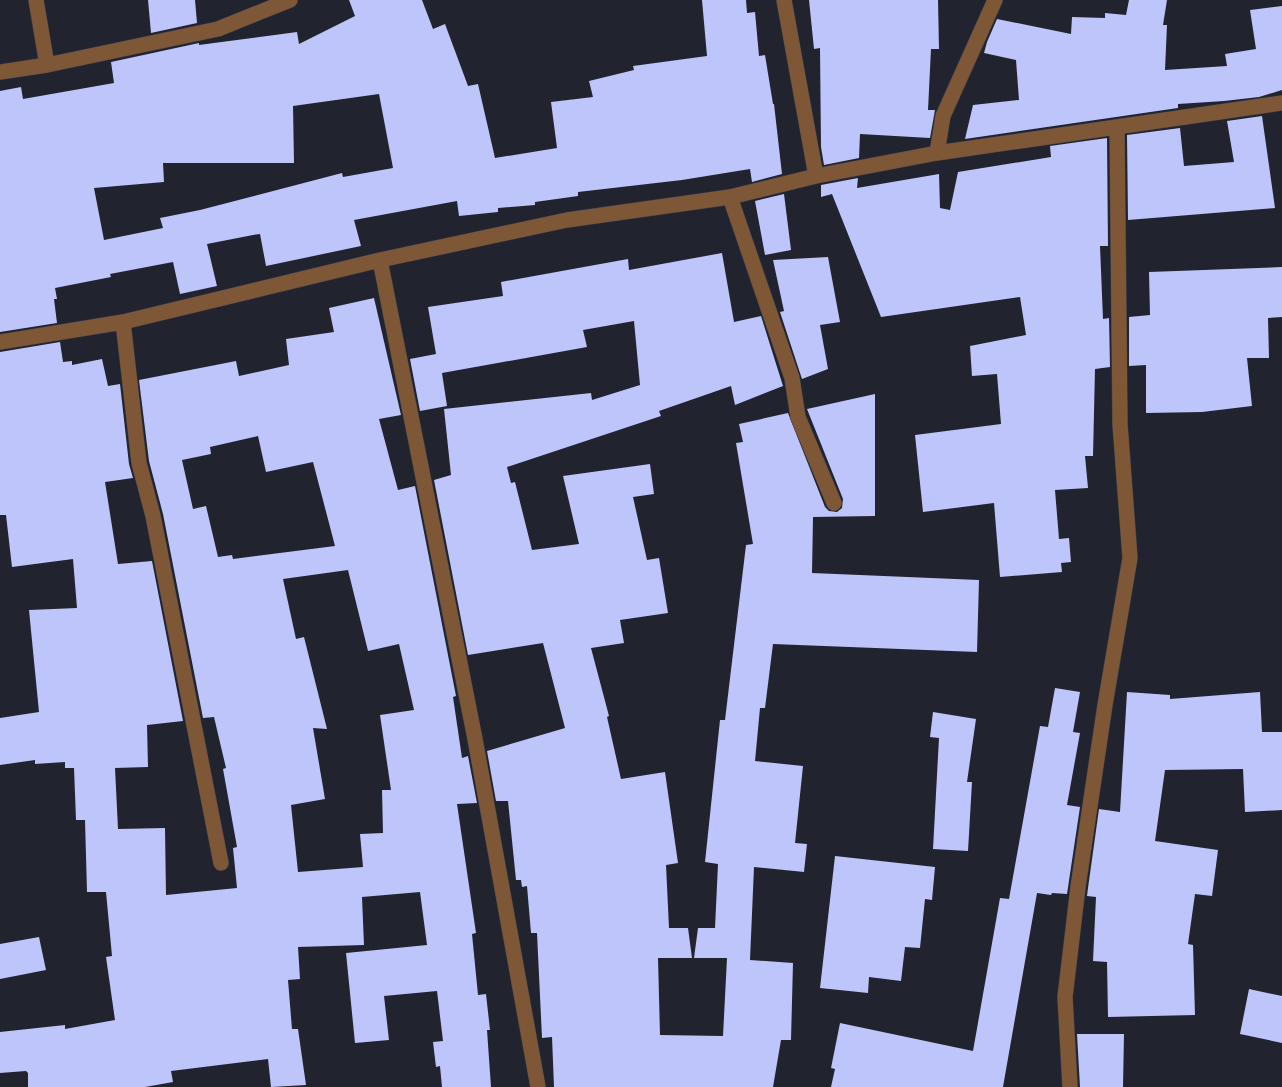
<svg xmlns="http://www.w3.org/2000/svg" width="1282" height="1087" viewBox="0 0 1282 1087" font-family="'IBM Plex Sans',sans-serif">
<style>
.building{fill:#bec5fa;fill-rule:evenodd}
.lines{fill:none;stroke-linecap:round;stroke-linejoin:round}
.minor-casing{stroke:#3e404b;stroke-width:16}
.minor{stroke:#7d5736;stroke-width:15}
</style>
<rect width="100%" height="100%" fill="#21232f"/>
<path class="building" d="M148,0H195L197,23L151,33Z
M349,0H422L433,29L445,24L468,86L478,84L495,158L557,148L551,102L593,97L589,81L634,70L633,66L707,56L702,0H746L747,13L755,12L759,56L765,55L773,104H774L782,174L752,182L750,169L682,180L578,192V196L535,202V205L498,208V212L459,216L457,201L354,220L361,246L266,266L260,234L253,235L207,244L217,286L180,294L173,262L110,274L111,277L55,288L57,299H54L57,323L0,332V91L21,87L23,99L114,83L111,62L199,43V45L214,43L297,32L299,44L355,16ZM379,94L393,168L343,177L342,173L200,210L160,218L163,228L104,240L94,188L164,182L163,163H294L293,106Z
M809,0H938L939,49H931L928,110H935L930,138L860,134L859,158L824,165L821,147L820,48L814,49Z
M1129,0H1167L1163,25H1167L1165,70L1227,66L1225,54L1256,49L1250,10L1282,6V90L1259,97L1224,101L1178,104V108L965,139L973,105L1019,100L1016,60L984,53L987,42L997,19L1071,34L1072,17L1105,18V13L1126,15Z
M1262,116L1275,208L1128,220L1127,135L1180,128L1184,166L1234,162L1227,121Z
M1107,138L1108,246H1100L1103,319L1109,318L1110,367L1095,369L1093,456H1085L1088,488L1055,490L1059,539L1069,538L1071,562L1061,563L1062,572L1000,577L994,503L923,512L915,435L1001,424L997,374L972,376L970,346L1026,335L1020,297L881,317L832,194L821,197V185L858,178L857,188L939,174L940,208L950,210L958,172L1051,157L1050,146Z
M784,194L791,250L765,255L755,201Z
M722,253L734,322L761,316L783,386L735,405L731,386L659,411L661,416L507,467L511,483L515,482L532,550L579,544L563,476L650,464L654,494L633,497L647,560L659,558L668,613L620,620L624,643L591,648L609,716L607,717L621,779L665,772L678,863L666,865L669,928H688L692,958H658L660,1035L723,1036L727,958H694L698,928H715L718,864L705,862L720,720H725L746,545L753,544L736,443L743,442L739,424L788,413L825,507L829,511L837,512L842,508L843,499L807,409L875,394V516L813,517L812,573L979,580L977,652L773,644L765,708H760L755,761L803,766L795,843L807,844L804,872L754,867L750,960L793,963L791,1040H781L773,1087H554L552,1037L542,1038L537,933H531L527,886L522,887L521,880H516L508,801H496L487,751L565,728L543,643L468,655L434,480L451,475L444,409L591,393L592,400L640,385L634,321L583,330L587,347L442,373L447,406L420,411L410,359L436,354L428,307L503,296L501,282L628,259L629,270Z
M828,257L840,322L820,325L828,369L802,379L780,312L784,311L773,260Z
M1282,267V317L1268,318L1269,358H1247L1252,406L1202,412L1146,413V365L1129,366V317L1150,315L1149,272Z
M374,298L401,415L379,419L398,490L415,486L456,696L453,697L462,758L468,756L477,803L457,804L476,933L472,934L478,995L486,994L490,1030H487L491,1087H442L440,1066L436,1067L433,1042L443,1041L437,991L384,996L389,1040L355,1043L346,953L427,945L420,892L362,897L364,945L298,947L300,979L288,980L292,1029H298L306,1085L271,1087L268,1059L171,1071L173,1082L145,1087H28V1073L26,1071L0,1073V1032L65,1025V1029L115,1020L106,957L112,956L106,892H87L85,820H76L74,768H65V762L35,764V760L0,765V718L39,712L29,610L77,608L73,559L12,567L6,515H0V352L60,342L63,362L72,361V365L102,359L108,386L120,384L129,464L133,478L105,482L118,564L152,561L183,721L147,725L148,767L115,768L118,829L165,828L166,895L237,888L233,848L237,847L223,769L226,768L214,717L203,718L163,514L149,461L139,380L236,361L239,376L289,365L286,339L334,332L329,308ZM258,436L266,472L313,462L335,546L233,559L232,555L218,557L206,506L193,509L182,460L211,454L210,447ZM348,570L368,651L399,644L414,710L380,715L391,790H382L383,833L360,834L363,867L298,872L291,805L325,799L313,728L327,729L304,637L296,639L283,579Z
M1055,688L1080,692L1073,732L1080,733L1067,805L1080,807L1067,894L1052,893L1051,895L1037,893L1003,1087H831L835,1069L831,1068L840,1023L973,1051L1000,898L1009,899L1040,726L1048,727Z
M1127,692L1170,695V699L1260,692L1262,732H1282V810L1245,812L1243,769L1165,770L1155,841L1218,850L1212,896L1195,894L1188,944L1193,945L1195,1015L1108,1017L1107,962L1093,961L1096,897L1087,896L1088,888L1099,809L1120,812Z
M933,712L976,719L967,782H972L968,851L933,849L939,738L930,737Z
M835,856L935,867L932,900L925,899L920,948L905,947L901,981L869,977L868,993L820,988Z
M39,937L46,970L0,979V944Z
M1249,989L1282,996V1043L1240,1034Z
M1077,1034H1124L1123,1087H1080Z"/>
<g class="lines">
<defs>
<path id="minor" d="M36,0L47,65
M784,0L816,176
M0,72L47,65L218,29L290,0
M937,153L943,116L995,0
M730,197L792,378L798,417L834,503
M380,260L475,739L538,1087
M123,322L139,463L153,516L221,863
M0,342L123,322L380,260L567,220L730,197L816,176L937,153L1282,103
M1070,1087L1065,997L1078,887L1105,705L1130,558L1120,424L1117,127"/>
</defs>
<use href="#minor" class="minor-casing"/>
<use href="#minor" class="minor"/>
</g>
</svg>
